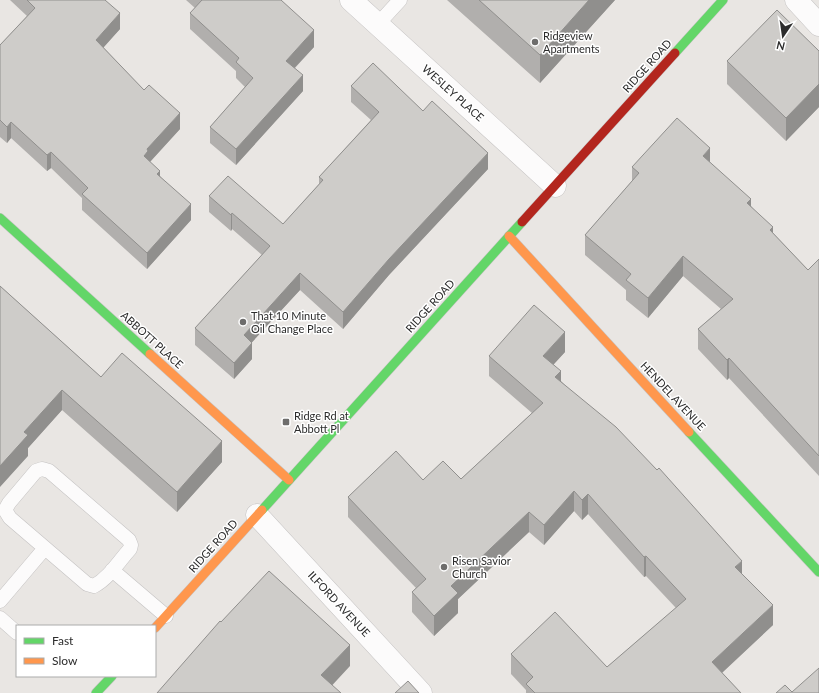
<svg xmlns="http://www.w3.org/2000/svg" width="819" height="693" viewBox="0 0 819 693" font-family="Lato,sans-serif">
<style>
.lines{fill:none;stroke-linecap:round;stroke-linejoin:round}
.lane-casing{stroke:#c4c2c2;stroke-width:15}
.street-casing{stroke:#c4c2c2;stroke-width:23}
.fast-casing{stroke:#c4c2c2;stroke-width:10}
.slow-casing{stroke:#c4c2c2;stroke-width:10}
.jam-casing{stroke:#c4c2c2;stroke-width:10}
.lane{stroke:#fcfbfb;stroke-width:14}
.street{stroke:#fcfbfb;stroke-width:22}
.fast{stroke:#63d668;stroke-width:9}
.slow{stroke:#ff974d;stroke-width:9}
.jam{stroke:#b3261e;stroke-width:9}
.wall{fill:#b1afad}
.shaded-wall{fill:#908f8d}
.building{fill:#ceccc9;stroke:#908f8d}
.poi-dot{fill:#6e6d6c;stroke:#fff;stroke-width:1.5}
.labels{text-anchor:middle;stroke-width:3;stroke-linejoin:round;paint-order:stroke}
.poi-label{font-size:11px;fill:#2c2c2c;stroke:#fff;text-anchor:start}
.street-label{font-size:11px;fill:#2c2c2c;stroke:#fff}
</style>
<rect width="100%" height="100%" fill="#e9e6e3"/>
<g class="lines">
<defs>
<path id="lane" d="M378,24L400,0
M42,469L49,471L129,540L131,545L130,549C119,561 109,578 94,586L87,584L10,518L5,510L9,503L36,471Z
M112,570L166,616
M0,601L45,548
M0,618L17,633"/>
<path id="street" d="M351,0L555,186
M796,0L819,25
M257,515L421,693"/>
<path id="fast" d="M675,53L723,0
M0,218L150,354
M689,432L819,572
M262,510L522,222
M96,693L112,676"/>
<path id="slow" d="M509,236L689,432
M150,354L289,480
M155,628L262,510"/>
<path id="jam" d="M522,222L675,53"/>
</defs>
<use href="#lane" class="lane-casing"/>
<use href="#street" class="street-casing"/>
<use href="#fast" class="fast-casing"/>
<use href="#slow" class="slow-casing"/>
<use href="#jam" class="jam-casing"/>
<use href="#lane" class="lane"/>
<use href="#street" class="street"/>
<use href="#fast" class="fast"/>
<use href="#slow" class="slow"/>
<use href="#jam" class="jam"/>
</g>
<path class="wall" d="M10,0H105L120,29L103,47L180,129L150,162L160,176L191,220L147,269L82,210V198L51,168L47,171L11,138L7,143L0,137V45L27,16Z
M186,0H281L314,47L295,68L303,91L236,165L210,143V127L245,87L236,78V71L190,29V13L195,8Z
M447,0H615L540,83Z
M819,51V107L786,141L727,84V61Z
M351,86L423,111L488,169L389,275L343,329L300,290L252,342V359L234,379L195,345V328L262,255L232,229L231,231L209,212V196L283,224L319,184V177L371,120L351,102Z
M710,162L751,206L773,233L808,270L819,259V476L729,378L727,380L698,349V329L721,309L683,276L648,318L626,300V290L585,255V235L632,181V167Z
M0,286L101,377L222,462L177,512L62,410L28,448V456Z
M565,352L553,365L561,381L742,574L773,625L722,673L741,693H526V690L511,674V654L607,667L676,608L646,576L644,577L588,514L582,520L574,511L544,545L529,532L458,599V613L434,636L412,612V592L416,588L348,517V497L423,480L461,479L532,413L489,376V356Z"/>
<path class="shaded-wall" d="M589,0H615L540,83V55Z
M120,13V29L96,56V40Z
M314,30V47L286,77V61Z
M303,75V91L236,165V149Z
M819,84V107L786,141V118Z
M180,113V129L148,164L144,156L147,149Z
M11,122V138L7,143V127Z
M710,148V168L703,156Z
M51,152V168L47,171V155Z
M488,153V169L389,275L343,329V312L389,259Z
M160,171V187L157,174Z
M751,199V219L747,203Z
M191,204V220L147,269V253Z
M232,213V229L231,231V215Z
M773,227V247L770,230Z
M683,256V276L648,318V298Z
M300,273V290L244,351V335Z
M565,332V352L543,376V356Z
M252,343V359L234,379V363Z
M729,358V378L727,380V360Z
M561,371V391L555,377Z
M62,390V410L28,448V456L0,487V466L24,432Z
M222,441V462L177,512V492Z
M574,491V511L544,545V525Z
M588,494V514L582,520V500Z
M529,512V532L458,599V613L434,636V616L451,586Z
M646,556V576L644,577V557Z
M742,561V581L735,567Z
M773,605V625L712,682V662Z
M350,645V666L325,693L321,675Z"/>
<path class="building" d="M27,0H105L120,13L96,40L144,90L149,85L180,113L147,149L148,151L144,156L160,171L157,174L191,204L147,253L82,194L88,188L51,152L47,155L11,122L7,127L0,120V45L35,8Z
M202,0H281L314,30L286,61L303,75L236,149L210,127L253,78L236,62L239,58L190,13Z
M479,0H589L540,55Z
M777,10L819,51V84L786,118L727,61Z
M373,63L423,111L432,101L488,153L389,259L343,312L300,273L244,335L252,343L234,363L195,328L270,246L232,213L231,215L209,196L228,176L283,224L323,180L319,177L379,112L351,86Z
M677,118L710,148L703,156L751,199L747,203L773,227L770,230L808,270L819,259V456L729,358L727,360L698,329L733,299L683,256L648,298L626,280L631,274L585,235L639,173L632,167Z
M0,286L101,377L122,353L222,441L177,492L62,390L24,432L28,435L0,466Z
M534,305L565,332L543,356L561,371L555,377L616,427L657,470L659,468L742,561L735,567L773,605L712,662L741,693H535L526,684L533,677L511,654L555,612L607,667L686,599L646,556L644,557L588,494L582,500L574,491L544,525L529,512L451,586L458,593L434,616L412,592L426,579L348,497L396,451L423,480L443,461L461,479L543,403L489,356Z
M269,571L350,645L321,675L341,693H157L220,621L221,622Z
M819,668V693H776L785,685L792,692Z
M408,681L419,693H395Z"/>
<g class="poi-dot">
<circle cx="535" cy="42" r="4"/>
<circle cx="243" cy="322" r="4"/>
<rect x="282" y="418" width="8" height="8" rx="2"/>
<circle cx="444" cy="567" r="4"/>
</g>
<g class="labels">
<g class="poi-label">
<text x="543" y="40">Ridgeview<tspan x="543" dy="13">Apartments</tspan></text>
<text x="251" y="320">That 10 Minute<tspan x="251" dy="13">Oil Change Place</tspan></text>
<text x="294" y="420">Ridge Rd at<tspan x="294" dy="13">Abbott Pl</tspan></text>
<text x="452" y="565">Risen Savior<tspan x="452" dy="13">Church</tspan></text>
</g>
<g class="street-label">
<text transform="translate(647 66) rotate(-48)" y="4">RIDGE ROAD</text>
<text transform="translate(453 93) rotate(42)" y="4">WESLEY PLACE</text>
<text transform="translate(430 306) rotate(-48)" y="4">RIDGE ROAD</text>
<text transform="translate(152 340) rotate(42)" y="4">ABBOTT PLACE</text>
<text transform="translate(673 396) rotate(47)" y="4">HENDEL AVENUE</text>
<text transform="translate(213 546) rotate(-48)" y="4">RIDGE ROAD</text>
<text transform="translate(339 604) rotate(47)" y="4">ILFORD AVENUE</text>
</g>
</g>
<rect x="16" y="625" width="140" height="52" fill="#ffffff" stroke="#ababab"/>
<rect x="24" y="638" width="20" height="6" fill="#63d668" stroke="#ababab"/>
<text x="52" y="645" font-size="12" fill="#2c2c2c">Fast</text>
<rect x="24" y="658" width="20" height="6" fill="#ff974d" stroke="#ababab"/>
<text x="52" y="665" font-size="12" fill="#2c2c2c">Slow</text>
<g transform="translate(783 36) rotate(193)" stroke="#ffffff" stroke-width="3" paint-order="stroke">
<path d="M0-3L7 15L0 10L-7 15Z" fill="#2c2c2c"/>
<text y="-6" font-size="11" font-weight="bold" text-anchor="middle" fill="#2c2c2c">N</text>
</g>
</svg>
